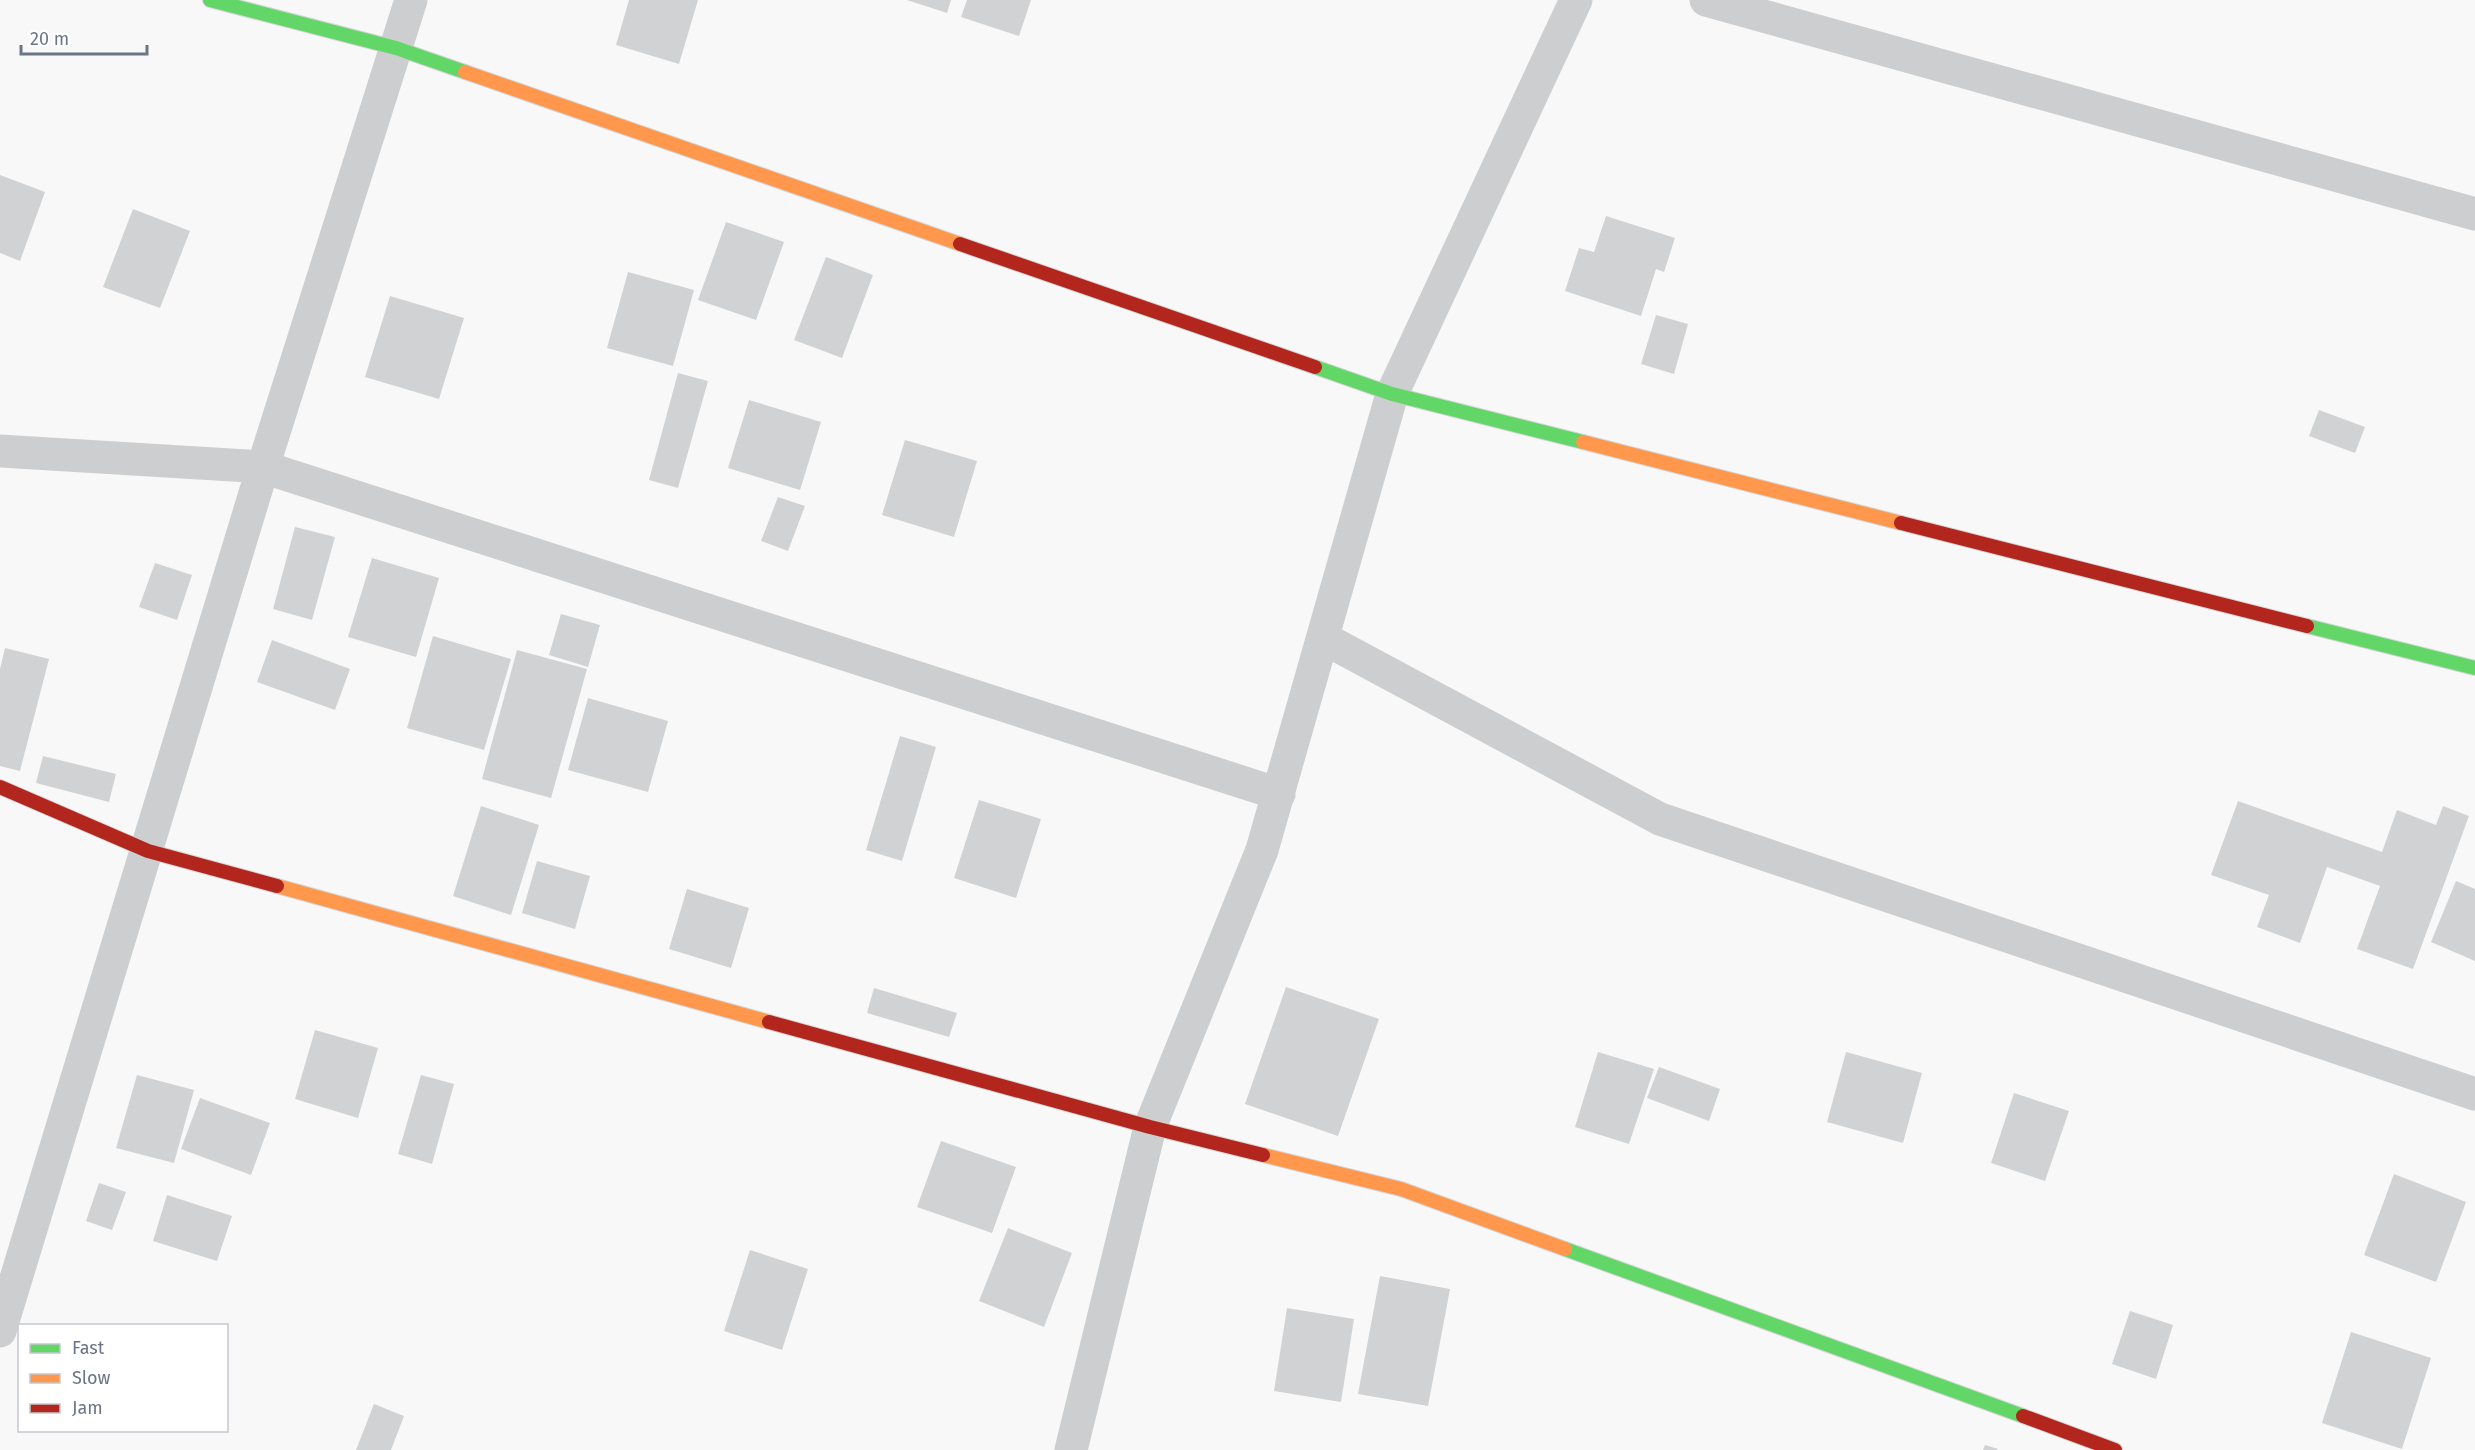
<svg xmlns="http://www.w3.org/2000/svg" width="2475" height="1450" viewBox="0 0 2475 1450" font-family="'Fira Sans',sans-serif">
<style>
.building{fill:#d1d2d3}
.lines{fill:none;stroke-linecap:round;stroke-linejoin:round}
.fast-casing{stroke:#d4d5d6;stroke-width:16}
.slow-casing{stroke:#d4d5d6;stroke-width:16}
.jam-casing{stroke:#d4d5d6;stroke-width:16}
.street{stroke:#cdcecf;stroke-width:33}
.fast{stroke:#63d668;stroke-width:14}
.slow{stroke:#ff974d;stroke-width:14}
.jam{stroke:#b3261e;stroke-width:14}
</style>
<rect width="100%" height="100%" fill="#f8f8f8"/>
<path class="building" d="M629,0H698L679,64L616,45Z
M907,0H951L947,13Z
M967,0H1031L1019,36L961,17Z
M0,175L45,192L20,261L0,253Z
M133,209L190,231L160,308L103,287Z
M1606,216L1675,238L1664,272L1656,269L1641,316L1565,291L1579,248L1594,252Z
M726,222L784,242L756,320L698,300Z
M826,257L873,275L842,358L794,340Z
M628,272L694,290L673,366L607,348Z
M390,296L464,318L439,399L365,377Z
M1656,315L1688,324L1674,374L1641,364Z
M678,373L708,381L678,488L649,480Z
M749,400L821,422L800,490L728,468Z
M2319,410L2365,427L2355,453L2309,436Z
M905,440L977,461L954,537L882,515Z
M778,497L805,506L788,551L761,541Z
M295,527L335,537L312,620L273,609Z
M372,558L439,578L416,657L348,637Z
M155,563L192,575L177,620L139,607Z
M561,614L600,625L588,667L549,655Z
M433,636L511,659L484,750L407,728Z
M272,640L350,669L335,710L257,682Z
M5,648L49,659L20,771L0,766V669Z
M517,650L587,669L551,798L482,779Z
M588,698L668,721L648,792L568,770Z
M900,736L936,747L902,861L866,850Z
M43,756L116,774L109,802L36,783Z
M979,800L1041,819L1016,898L954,878Z
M2238,801L2382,852L2397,810L2436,825L2443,806L2469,816L2413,969L2357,949L2380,886L2327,867L2300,943L2257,927L2269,895L2211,875Z
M481,806L539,825L511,915L453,896Z
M537,861L590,876L575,929L522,913Z
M2456,881L2475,889V961L2431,942Z
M687,889L749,908L731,968L669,949Z
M1286,987L1379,1019L1338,1136L1245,1104Z
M874,988L957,1013L949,1037L867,1013Z
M315,1030L378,1048L358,1118L295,1099Z
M1598,1052L1654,1069L1629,1144L1575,1127Z
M1846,1052L1922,1073L1903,1143L1827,1122Z
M1659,1067L1720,1089L1709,1121L1647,1098Z
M137,1075L194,1090L174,1163L116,1148Z
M421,1075L454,1084L432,1164L398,1154Z
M2014,1093L2069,1111L2045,1181L1991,1163Z
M200,1098L270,1123L251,1175L181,1149Z
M941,1141L1016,1167L992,1233L917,1207Z
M2394,1174L2466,1202L2436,1282L2364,1255Z
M99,1183L126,1192L112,1230L86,1221Z
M167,1195L232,1216L217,1261L153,1241Z
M1008,1228L1072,1253L1044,1327L979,1301Z
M750,1250L808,1269L782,1350L724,1331Z
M1380,1276L1450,1289L1428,1406L1358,1394Z
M1287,1308L1354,1319L1341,1402L1274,1391Z
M2130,1311L2173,1325L2156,1379L2112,1364Z
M2351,1332L2431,1358L2402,1449L2322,1423Z
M374,1404L404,1416L391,1450H356Z
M1985,1445L1998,1449L1997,1450H1983Z"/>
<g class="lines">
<defs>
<path id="fast" d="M210,0L396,48L465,72
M1315,367L1392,394L1583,442
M2307,626L2475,668
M1565,1249L2023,1416"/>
<path id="slow" d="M465,72L960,244
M1583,442L1901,523
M277,886L769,1022
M1263,1155L1401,1189L1565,1249"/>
<path id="jam" d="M960,244L1315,367
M1901,523L2307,626
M0,787L148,851L277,886
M769,1022L1150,1127L1263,1155
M2023,1416L2115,1450"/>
</defs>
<use href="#fast" class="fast-casing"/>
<use href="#slow" class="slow-casing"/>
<use href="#jam" class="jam-casing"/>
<path class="street" d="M1706,0L2475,214
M0,451L263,467L1279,794
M1323,638L1660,819L2475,1094
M0,1331L263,467L411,0
M1071,1450L1150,1127L1262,850L1392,394L1576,0"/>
<use href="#fast" class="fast"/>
<use href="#slow" class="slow"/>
<use href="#jam" class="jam"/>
</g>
<rect x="18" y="1324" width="210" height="108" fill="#ffffff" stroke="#c4c8ce" stroke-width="1.5"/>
<rect x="30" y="1344" width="30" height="9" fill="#63d668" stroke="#c4c8ce" stroke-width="1.5"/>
<text x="72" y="1354" font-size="18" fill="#6b7585">Fast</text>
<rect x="30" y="1374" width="30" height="9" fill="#ff974d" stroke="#c4c8ce" stroke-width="1.5"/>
<text x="72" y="1384" font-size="18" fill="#6b7585">Slow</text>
<rect x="30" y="1404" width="30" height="9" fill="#b3261e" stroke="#c4c8ce" stroke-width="1.5"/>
<text x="72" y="1414" font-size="18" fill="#6b7585">Jam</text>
<path d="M21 45v9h126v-9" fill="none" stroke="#6b7585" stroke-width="3"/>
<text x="30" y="45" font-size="18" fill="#6b7585" stroke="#ffffff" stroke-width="4.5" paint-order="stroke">20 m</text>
</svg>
